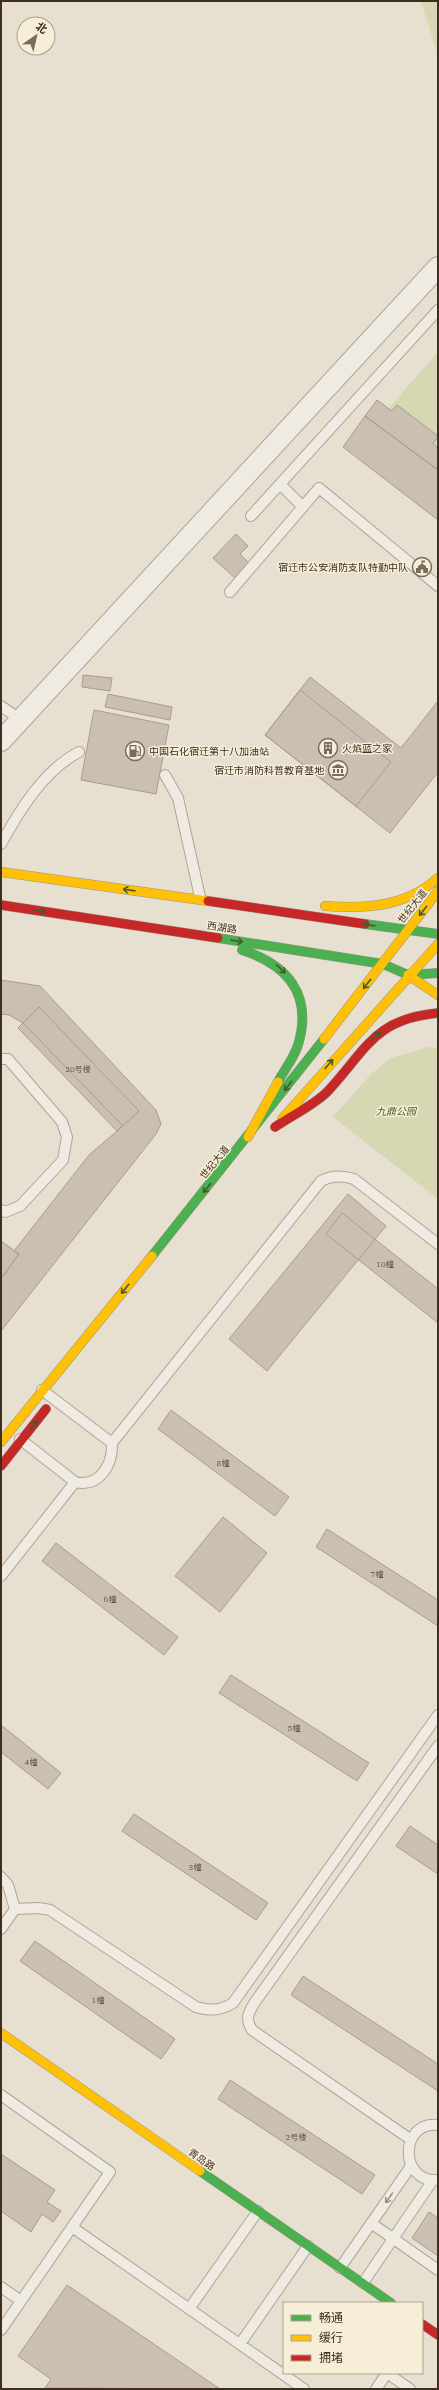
<svg xmlns="http://www.w3.org/2000/svg" width="439" height="2390" viewBox="0 0 439 2390" font-family="'IBM Plex Serif','Noto Sans SC',serif">
<style>
.green{fill:#d6d7b3}
.building{fill:#cbbfb2;stroke:#a89c90}
.lines{fill:none;stroke-linecap:round;stroke-linejoin:round}
.lane-casing{stroke:#ada599;stroke-width:12}
.street-casing{stroke:#ada599;stroke-width:22}
.fast-casing{stroke:#9c958a;stroke-width:10}
.slow-casing{stroke:#9c958a;stroke-width:10}
.jam-casing{stroke:#9c958a;stroke-width:10}
.lane{stroke:#efebe3;stroke-width:10}
.street{stroke:#efebe3;stroke-width:20}
.fast{stroke:#4caf50;stroke-width:9}
.slow{stroke:#ffc107;stroke-width:9}
.jam{stroke:#c62828;stroke-width:9}
.oneway{stroke:#425b31}
.oneway2{stroke:#968c82}
.labels{text-anchor:middle;stroke-width:3;stroke-linejoin:round;paint-order:stroke}
.number-label{font-size:8px;fill:#605244}
.poi-label{font-size:10px;fill:#3d2e20;stroke:#f7eed8;text-anchor:end}
.street-label{font-size:10px;fill:#3d2e20;stroke:#f7eed8}
.park-label{font-size:10px;font-style:italic;fill:#4d5a26;stroke:#f7eed8}
</style>
<rect width="100%" height="100%" fill="#e7e0d1"/>
<path class="green" d="M421,1H438V56Z
M438,352V489L368,432Z
M429,1047L438,1048V1199L333,1117L371,1074L391,1058Z"/>
<path class="building" d="M377,400L392,411L397,405L438,436L433,444L438,448V470L365,416Z
M365,416L438,470V520L343,447Z
M236,534L248,546L240,554L249,563L235,578L213,558Z
M83,675L112,678L110,691L82,687Z
M310,677L401,748L438,701V772L390,833L265,735Z
M300,690L391,762L356,806L265,735Z
M108,694L172,707L170,720L105,707Z
M94,710L169,725L156,794L81,780Z
M1,980L40,986L156,1110L161,1124L156,1134L1,1331V1279L19,1254L14,1251L89,1155L123,1126L23,1023L9,1015L1,1014Z
M39,1007L139,1111L117,1131L18,1028Z
M348,1194L386,1226L267,1371L229,1339Z
M342,1213L438,1289V1323L326,1234Z
M1,1241L19,1254L4,1275L1,1273Z
M171,1410L289,1497L275,1516L158,1429Z
M223,1517L267,1553L220,1612L175,1576Z
M327,1529L438,1600V1626L316,1547Z
M56,1543L178,1637L164,1655L42,1561Z
M231,1675L369,1763L357,1781L219,1693Z
M1,1725L61,1773L48,1789L1,1752Z
M134,1814L268,1903L256,1920L122,1831Z
M410,1826L438,1845V1874L396,1846Z
M35,1941L175,2039L161,2059L20,1961Z
M303,1976L438,2064V2091L291,1995Z
M230,2080L375,2175L362,2194L218,2099Z
M1,2154L55,2190L47,2202L61,2211L53,2222L42,2214L31,2232L1,2211Z
M429,2212L438,2218V2256L412,2238Z
M67,2285L220,2389L45,2388L51,2379L18,2356Z"/>
<g class="lines">
<defs>
<path id="lane" d="M280,484L303,507
M251,516L438,310
M230,592L319,488L438,586
M1,706L21,720
M165,775L178,798L200,897
M1,844C19,811 44,770 79,752
M1,1059H8L62,1122L67,1137L63,1160L20,1206L5,1212L1,1210
M20,1439L75,1482C99,1488 113,1465 112,1443L42,1390
M112,1443L321,1181C332,1175 342,1175 354,1179L438,1244
M1,1576L75,1482
M1,1877L8,1885L15,1909
M1,1929L15,1909L39,1908L50,1910L196,2007C210,2011 220,2011 233,2003L438,1715
M1,2095L110,2172L1,2330
M438,2125C399,2121 399,2183 438,2180
M410,2139L252,2030C245,2019 248,2013 255,2002L438,1746
M371,2223L438,2270
M72,2227L304,2389
M340,2268L411,2166
M363,2283L433,2180
M1,2287L21,2301
M189,2309L258,2211
M240,2344L308,2246
M376,2389L387,2373L410,2389"/>
<path id="street" d="M1,741L438,267"/>
<path id="fast" d="M365,924L438,934
M218,938L383,964L408,975L438,973
M242,950C288,965 313,995 298,1045C294,1058 284,1070 278,1082
M152,1256L324,1039
M200,2171L391,2303"/>
<path id="slow" d="M1,872L208,901
M325,906C367,909 405,907 438,878
M408,975L438,995
M324,1039L438,891
M282,1119L438,944
M248,1137L278,1082
M1,1442L152,1256
M1,2033L200,2171"/>
<path id="jam" d="M208,901L365,924
M1,905L218,938
M275,1127C291,1116 316,1104 328,1091C367,1049 374,1019 438,1013
M1,1466L46,1409
M422,2324L438,2335"/>
</defs>
<use href="#lane" class="lane-casing"/>
<use href="#street" class="street-casing"/>
<use href="#fast" class="fast-casing"/>
<use href="#slow" class="slow-casing"/>
<use href="#jam" class="jam-casing"/>
<use href="#lane" class="lane"/>
<use href="#street" class="street"/>
<use href="#fast" class="fast"/>
<use href="#slow" class="slow"/>
<use href="#jam" class="jam"/>
</g>
<defs><path id="oneway-shaft" d="M-6 0H5M1.5-3L5.5 0L1.5 3" fill="none" stroke-width="1.6" stroke-linecap="round" stroke-linejoin="round"/></defs>
<g class="oneway">
<use href="#oneway-shaft" transform="translate(129 890) rotate(-172)"/>
<use href="#oneway-shaft" transform="translate(40 911) rotate(9)"/>
<use href="#oneway-shaft" transform="translate(423 911) rotate(128)"/>
<use href="#oneway-shaft" transform="translate(369 925) rotate(-172)"/>
<use href="#oneway-shaft" transform="translate(237 941) rotate(8)"/>
<use href="#oneway-shaft" transform="translate(281 969) rotate(44)"/>
<use href="#oneway-shaft" transform="translate(367 984) rotate(128)"/>
<use href="#oneway-shaft" transform="translate(376 1036) rotate(-42)"/>
<use href="#oneway-shaft" transform="translate(329 1064) rotate(-49)"/>
<use href="#oneway-shaft" transform="translate(288 1086) rotate(128)"/>
<use href="#oneway-shaft" transform="translate(207 1188) rotate(129)"/>
<use href="#oneway-shaft" transform="translate(125 1289) rotate(129)"/>
<use href="#oneway-shaft" transform="translate(34 1425) rotate(-52)"/>
</g>
<use class="oneway2" href="#oneway-shaft" transform="translate(389 2198) rotate(125)"/>
<defs>
<symbol id="civic-ring" viewBox="-11 -11 22 22"><circle r="9.5" fill="#f7eed8" stroke="#786c5e" stroke-width="1.5"/><path d="M-.6-6.5H3V-4.5H.6V-3L4-1V1h2V6H-6V1h2V-1L-.6-3ZM-1.2 2.5V6h2.4V2.5Z" fill="#786c5e"/></symbol>
<symbol id="building-ring" viewBox="-11 -11 22 22"><circle r="9.5" fill="#f7eed8" stroke="#786c5e" stroke-width="1.5"/><path d="M-4-6H4V6H1V3H-1V6H-4ZM-2.5-4.3h1.7v1.8h-1.7ZM.8-4.3h1.7v1.8H.8ZM-2.5-1h1.7V.8h-1.7ZM.8-1h1.7V.8H.8Z" fill="#786c5e"/></symbol>
<symbol id="fuel-ring" viewBox="-11 -11 22 22"><circle r="9.5" fill="#f7eed8" stroke="#786c5e" stroke-width="1.5"/><path d="M-5.5-6h7V0h2V4h1.3V-2.5L3-4.5l.8-.8L6-3V5H2.5V1h-1V6h-7ZM-4.2-4.7v3.2H.2V-4.7Z" fill="#786c5e"/></symbol>
<symbol id="museum-ring" viewBox="-11 -11 22 22"><circle r="9.5" fill="#f7eed8" stroke="#786c5e" stroke-width="1.5"/><path d="M0-6L6-3V-2H-6V-3ZM-5-1h2V3h-2ZM-1-1h2V3h-2ZM3-1h2V3H3ZM-6 4H6V6H-6Z" fill="#786c5e"/></symbol>
</defs>
<g fill-rule="evenodd">
<use href="#civic-ring" x="411" y="556" width="22" height="22"/>
<use href="#building-ring" x="317" y="737" width="22" height="22"/>
<use href="#fuel-ring" x="124" y="740" width="22" height="22"/>
<use href="#museum-ring" x="327" y="759" width="22" height="22"/>
</g>
<g class="labels">
<g class="number-label">
<text x="78" y="1072">20号楼</text>
<text x="385" y="1267">10幢</text>
<text x="223" y="1466">8幢</text>
<text x="377" y="1577">7幢</text>
<text x="110" y="1602">6幢</text>
<text x="294" y="1731">5幢</text>
<text x="31" y="1765">4幢</text>
<text x="195" y="1870">3幢</text>
<text x="98" y="2003">1幢</text>
<text x="296" y="2140">2号楼</text>
</g>
<g class="poi-label">
<text x="408" y="571">宿迁市公安消防支队特勤中队</text>
<text x="342" y="752" text-anchor="start">火焰蓝之家</text>
<text x="149" y="755" text-anchor="start">中国石化宿迁第十八加油站</text>
<text x="324" y="774">宿迁市消防科普教育基地</text>
</g>
<g class="street-label">
<text transform="translate(412 906) rotate(-52)" y="4">世纪大道</text>
<text transform="translate(222 927) rotate(8)" y="4">西湖路</text>
<text transform="translate(214 1162) rotate(-51)" y="4">世纪大道</text>
<text transform="translate(202 2159) rotate(35)" y="4">青岛路</text>
</g>
<g class="park-label">
<text x="396" y="1115">九鼎公园</text>
</g>
</g>
<rect width="439" height="2390" fill="none" stroke="#3d2e20" stroke-width="4"/>
<rect x="283" y="2302" width="140" height="72" fill="#f7eed8" stroke="#ada18e"/>
<rect x="291" y="2315" width="20" height="6" fill="#4caf50" stroke="#ada18e"/>
<text x="319" y="2322" font-size="12" fill="#3d2e20">畅通</text>
<rect x="291" y="2335" width="20" height="6" fill="#ffc107" stroke="#ada18e"/>
<text x="319" y="2342" font-size="12" fill="#3d2e20">缓行</text>
<rect x="291" y="2355" width="20" height="6" fill="#c62828" stroke="#ada18e"/>
<text x="319" y="2362" font-size="12" fill="#3d2e20">拥堵</text>
<g transform="translate(36 36) rotate(34)"><circle r="19" fill="#f7eed8" stroke="#ada18e"/>
<path d="M0-3L7 15L0 10L-7 15Z" fill="#786c5e"/>
<text y="-6" font-size="11" font-weight="bold" text-anchor="middle" fill="#3d2e20">北</text>
</g>
</svg>
